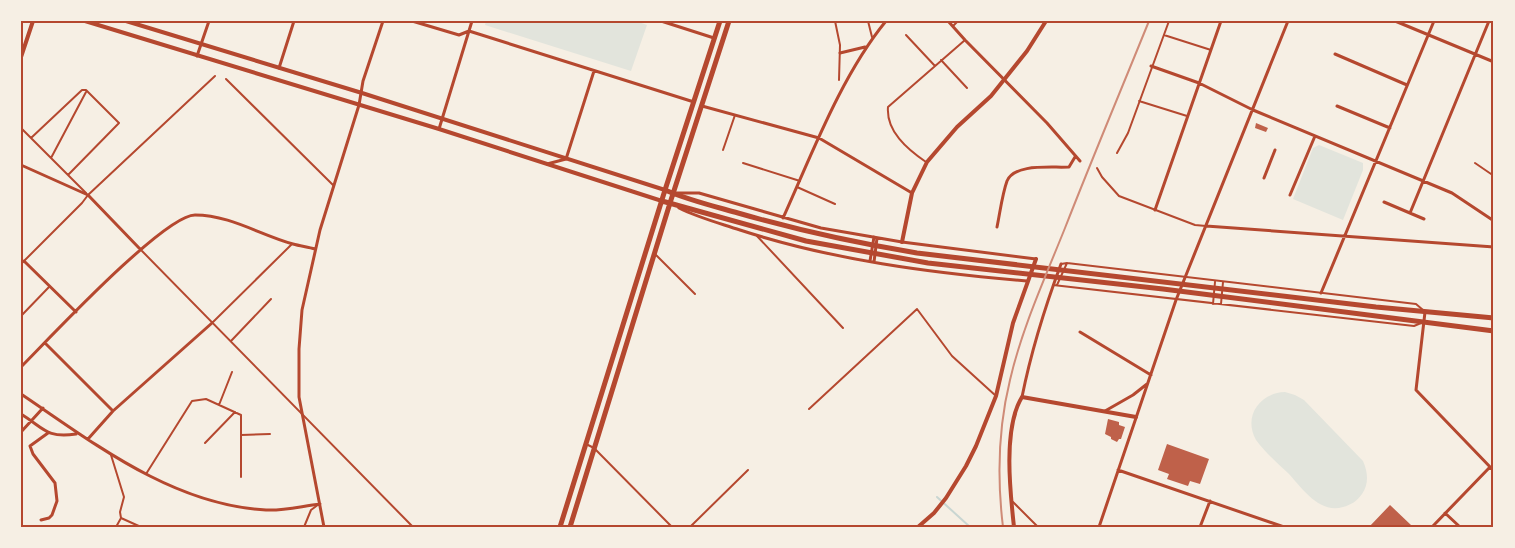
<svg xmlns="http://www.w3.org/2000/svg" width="1515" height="548" viewBox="0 0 1515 548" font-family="'DejaVu Sans',sans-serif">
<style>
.green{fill:#e2e4dc}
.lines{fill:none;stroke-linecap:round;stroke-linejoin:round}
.stream{stroke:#c9d6d2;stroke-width:2}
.building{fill:#bf614a}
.service{stroke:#b5482f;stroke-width:2}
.minor{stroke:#b5482f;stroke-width:3}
.tertiary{stroke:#b5482f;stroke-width:4}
.primary{stroke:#b5482f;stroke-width:5}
.rail{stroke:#cf8b77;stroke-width:2}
.neatline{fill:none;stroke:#b5482f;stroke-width:2}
</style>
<rect width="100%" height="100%" fill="#f6efe4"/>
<path class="green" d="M486,21H636L647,25L631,71L485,25Z
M1319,145L1363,163V170L1343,220L1293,199L1313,148Z
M1285,392L1295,395L1304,400L1363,461C1368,472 1369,484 1362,494C1357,501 1351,505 1343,507C1319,514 1302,488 1288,473C1277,463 1265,452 1256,440C1243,417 1259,393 1285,392Z"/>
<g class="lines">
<path class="stream" d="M937,497L970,527"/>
</g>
<path class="building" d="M1256,123L1268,128L1266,132L1255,128Z
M1108,419L1119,422V425L1125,427L1121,439H1119L1117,442L1111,439V437L1105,434Z
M1167,444L1209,459L1200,484L1190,481L1188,486L1167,479L1169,474L1158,470Z
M1390,505L1411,525L1409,527H1369Z"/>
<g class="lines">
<path class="service" d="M835,21L840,45L839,80
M868,21L872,37
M953,26L958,21
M906,35L935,66
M1164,35L1211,50
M941,60L967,88
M226,79L333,185
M1139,101L1187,116
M21,128L86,193
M31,138L82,90H86L119,123L68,175
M723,150L735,115
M1117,153L1128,133L1169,21
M51,158L86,92
M926,162C907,149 886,131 888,107L965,40
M743,163L800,181
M1475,163L1494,176
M1097,168L1102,177L1119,196L1195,225L1206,226
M797,187L835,204
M757,236L843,328
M142,251L413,527
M656,255L695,294
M21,264L82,203L88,195L215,76
M1061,264L1067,263L1416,304L1423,310
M1053,285L1414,326L1421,323
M1057,285L1067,263
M1213,304L1215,282
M1221,304L1223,282
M21,316L49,287
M212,323L292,244
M231,341L271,299
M219,405L232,372
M809,409L917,309L952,356L996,396
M241,435L270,434
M205,443L235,412
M588,445L594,448L672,527
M111,455L124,497L120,512L121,518L141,527
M146,474L192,401L206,399L241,415V477
M1013,502L1038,527
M116,527L121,518
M304,527L311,510L319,504
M690,527L748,470"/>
<path class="minor" d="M412,21L459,35L469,31L694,102
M661,21L714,38
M948,21L965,40L1047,123L1080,161
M1395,21L1494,62
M840,53L865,47
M1335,54L1407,85
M197,56L209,21
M1151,66L1199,83L1253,110L1452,193L1494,221
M279,68L294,21
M702,106L819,138L912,193
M1337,106L1390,128
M439,129L472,21
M547,164L566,159L594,71
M21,165L88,195L140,249
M1264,178L1275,150
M676,193H699L821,228L902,242L1036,259
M1290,195L1315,136
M1384,202L1424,219
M679,208C699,218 719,223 740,230C832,260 931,273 1027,281
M1155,210L1221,21
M1410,213L1489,21
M783,218C812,154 841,76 886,21
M1206,226L1494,247
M997,227C1000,213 1002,195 1007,181C1015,163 1051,168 1069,167L1075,157
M24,261L76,312
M870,261L874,237
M874,262L877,238
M1321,293L1434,21
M1425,312L1416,390L1494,471
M1080,332L1151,375
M45,343L113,411
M21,367C48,340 164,215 195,215C230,215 260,235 293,244C300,246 308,247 315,249
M21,394C95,444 173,505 266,510C284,511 302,506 320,504
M1022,397C1031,352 1045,307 1061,264
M1105,411L1133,395L1147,384
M21,414C45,429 46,438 76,434
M21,432L43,408
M88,439L113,411L212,323
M1118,470L1284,527
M1445,513L1460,527
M41,520L49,518L52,515L57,501L55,483L33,454L30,446L48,433
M324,527L299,397V349L302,310L320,230L359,105L363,81L383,21
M1099,527L1176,300L1288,21
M1200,527L1210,501
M1432,527L1490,467"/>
<path class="tertiary" d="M85,21L439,129L662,201
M126,21L362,93L665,190
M21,57L33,21
M902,242L912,193L927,162L957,127L991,96L1027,51L1046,21
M918,527L934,513L946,498L966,466L976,446L996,396L1013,323L1036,259
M1014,527C1010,491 1003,428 1022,397L1136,417"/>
<path class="primary" d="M665,190C688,200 713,206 738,213C797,230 856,243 917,253L1376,307L1494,318
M662,201L806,241L928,263L1163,289L1494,331
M560,527L665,190L720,21
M570,527L670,203L729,21"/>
<path class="rail" d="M1003,527C997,478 998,429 1010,380C1022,328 1045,278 1065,228C1092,159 1121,90 1149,21"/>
</g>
<rect width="1515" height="548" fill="none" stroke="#f6efe4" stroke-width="45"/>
<rect x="22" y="22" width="1470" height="504" class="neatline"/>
</svg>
